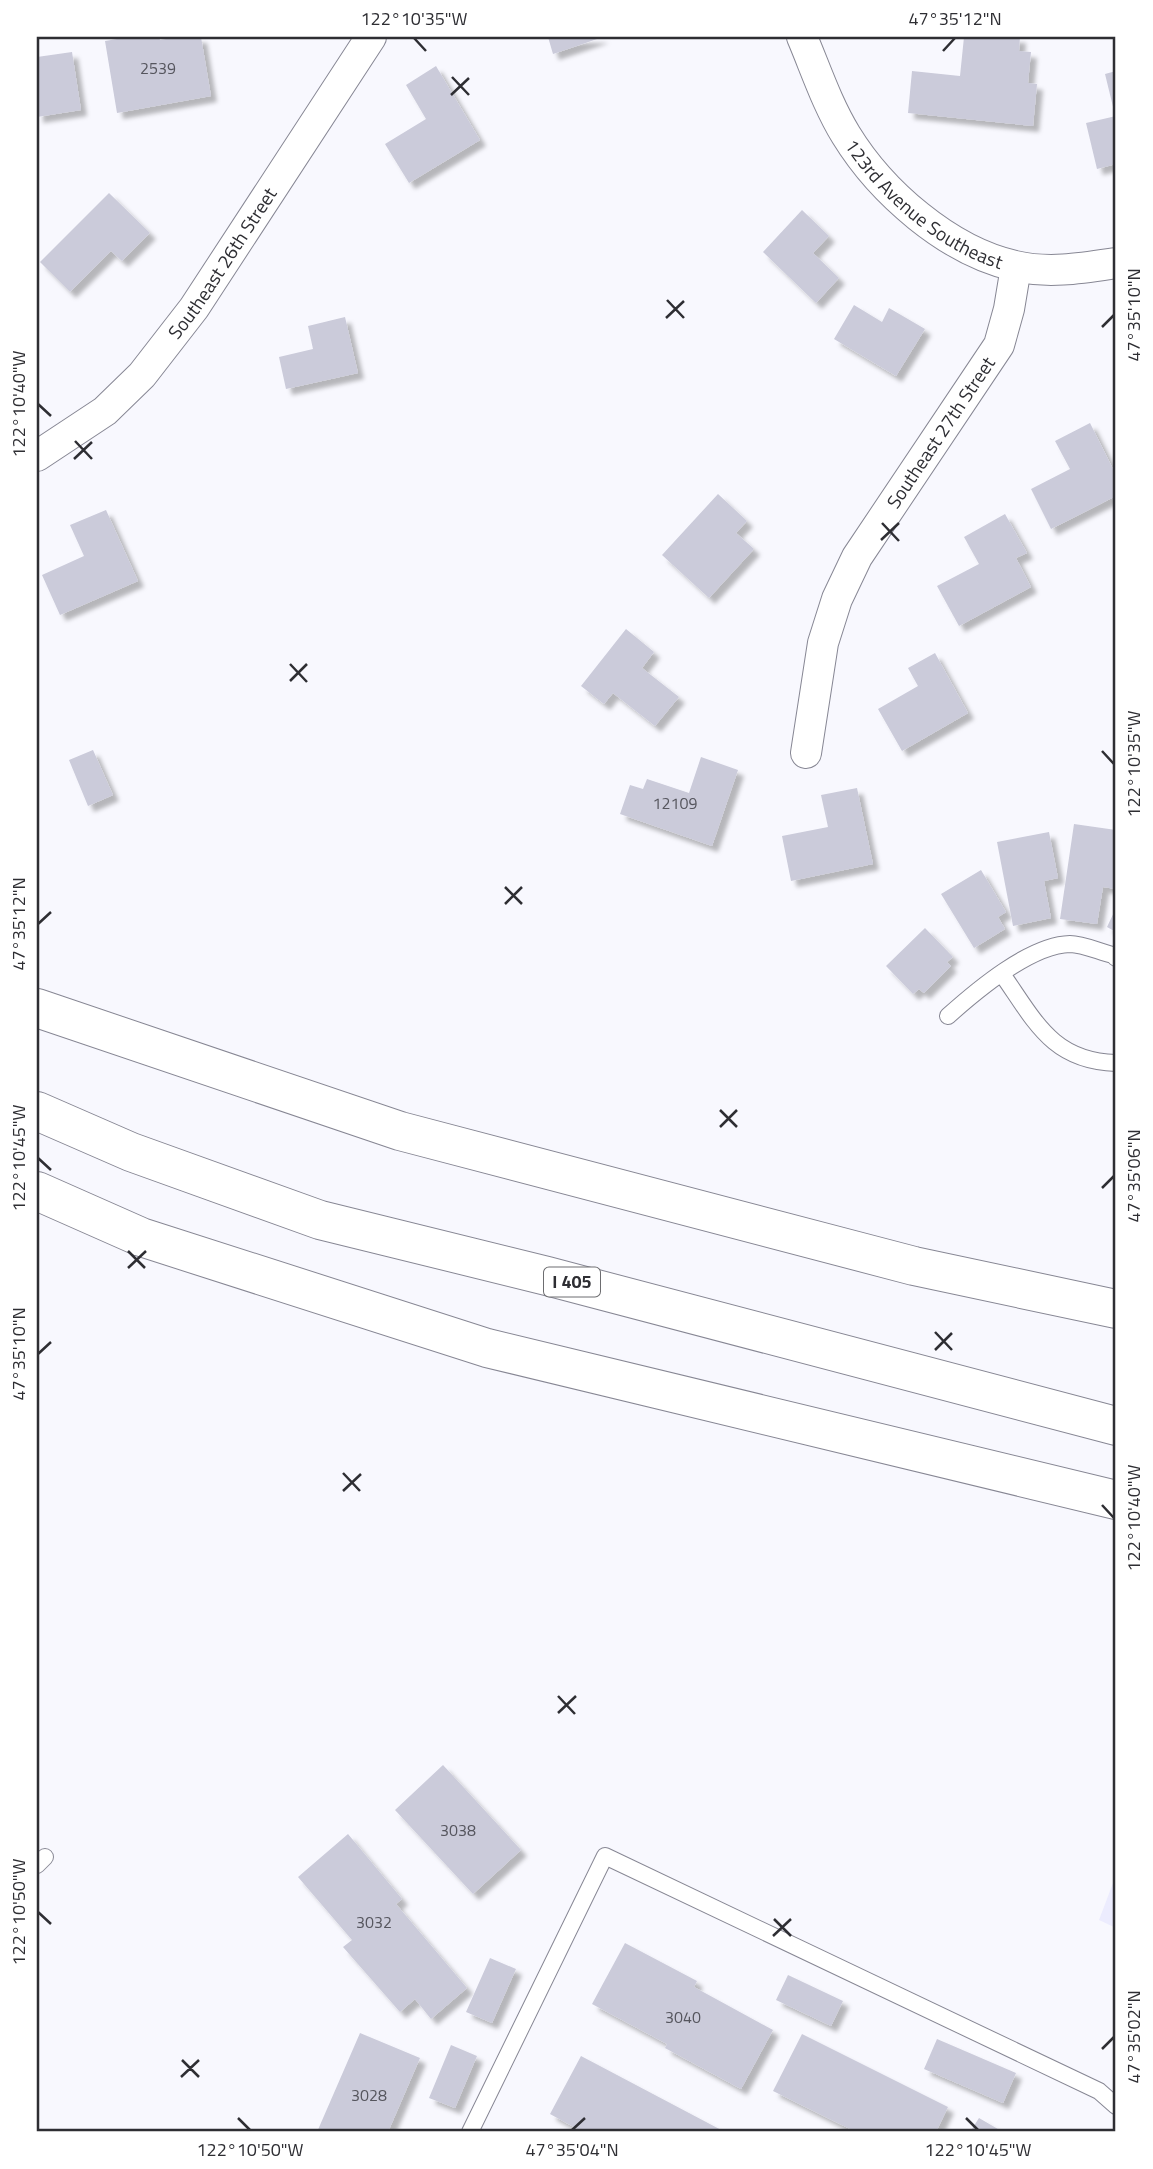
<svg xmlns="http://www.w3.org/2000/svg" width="1153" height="2169" viewBox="0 0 1153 2169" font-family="'Titillium Web',sans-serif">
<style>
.built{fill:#ececfe}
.building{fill:#cbcbda;filter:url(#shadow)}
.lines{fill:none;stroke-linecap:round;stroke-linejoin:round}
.lane-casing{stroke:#878794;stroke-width:18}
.street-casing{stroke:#878794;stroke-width:32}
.highway-casing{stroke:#878794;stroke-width:40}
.lane{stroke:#fff;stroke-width:16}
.street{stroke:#fff;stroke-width:30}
.highway{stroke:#fff;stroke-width:38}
.ticks{fill:none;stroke:#2e2e33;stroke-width:2.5}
.labels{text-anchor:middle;stroke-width:6;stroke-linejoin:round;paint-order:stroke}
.number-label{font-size:16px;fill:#55555d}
.shield{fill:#fff;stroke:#6d6d70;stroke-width:2}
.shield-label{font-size:18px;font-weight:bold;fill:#2e2e33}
.street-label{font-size:19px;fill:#2e2e33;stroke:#fff}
.neatline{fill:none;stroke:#2e2e33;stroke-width:2.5}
.ticks-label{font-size:18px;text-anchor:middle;fill:#2e2e33}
</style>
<defs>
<filter id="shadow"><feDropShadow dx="6" dy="6" stdDeviation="2" flood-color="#0004"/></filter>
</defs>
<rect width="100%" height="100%" fill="#f8f8fe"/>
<path class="built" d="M1116,1875V1928L1099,1920Z"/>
<path class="building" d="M129,37H159L160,40L178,37H201L211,96L117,113L105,41Z
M548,37H603L553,54Z
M964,37H1020L1019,51L1031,52L1028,83L1037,84L1033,126L908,113L912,71L960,76Z
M72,52L81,110L37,117V57Z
M436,66L480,140L409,183L385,144L426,119L406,85Z
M1116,71V115H1115L1105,74Z
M1116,116V164L1097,169L1086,123Z
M109,193L150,233L122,261L111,251L70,292L40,262Z
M802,210L829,236L813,253L839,278L816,303L763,252Z
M854,305L882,322L889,308L925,329L896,376L834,339Z
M345,317L358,373L286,389L279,357L313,349L308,326Z
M1090,423L1116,475V496L1051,529L1031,489L1070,469L1055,441Z
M718,494L747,521L736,533L754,549L709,598L662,555Z
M106,510L138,581L60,615L42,575L84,556L70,525Z
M1005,514L1027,553L1016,558L1031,587L959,626L937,586L979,564L964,537Z
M626,629L654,652L642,668L679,697L655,726L613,693L604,704L581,686Z
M935,653L968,713L902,751L878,709L918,686L908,668Z
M93,750L113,795L88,806L69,760Z
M701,757L738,770L712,846L620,814L630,785L643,789L647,779L689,793Z
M857,788L873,864L791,881L782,836L828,827L821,795Z
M1074,824L1116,830V889L1103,887L1097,924L1060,919Z
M1049,832L1058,878L1044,881L1051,918L1013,926L997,842Z
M981,870L1006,912L998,917L1005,929L974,948L941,894Z
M1116,908V932L1107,927Z
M925,928L953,957L947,962L951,966L924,993L919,989L913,994L886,966Z
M443,1765L521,1850L473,1894L395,1810Z
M348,1834L402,1899L396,1904L467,1988L431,2019L415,1999L400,2012L343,1947L352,1940L298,1877Z
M625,1943L697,1981L694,1987L773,2030L741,2089L665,2048L667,2044L592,2004Z
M490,1958L516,1969L492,2023L466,2012Z
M788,1975L843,2001L831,2026L776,2000Z
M360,2033L420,2058L388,2132H317Z
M802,2034L948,2107L936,2132H856L773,2091Z
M937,2039L1016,2073L1003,2103L924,2069Z
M451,2045L477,2056L455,2108L429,2098Z
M581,2056L725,2132H583L550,2114Z
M979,2118L1003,2132H970Z"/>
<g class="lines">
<defs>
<path id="lane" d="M1002,974C1035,1021 1052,1061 1116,1063
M948,1016C977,990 1030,945 1070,944C1083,944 1100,952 1113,955L1116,958
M37,1865L45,1857
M470,2132L605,1856L1099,2091L1116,2106"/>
<g id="street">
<path id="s1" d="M802,37C816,70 827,104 846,135C881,192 948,251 1015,266C1049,274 1083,268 1116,263"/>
<path id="s2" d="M37,456L105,411L142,375L194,308L371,37"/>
<path id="s3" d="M806,753L823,643L837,599L857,557L999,345L1009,309L1016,267"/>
</g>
<path id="highway" d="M37,1008L400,1131L914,1266L1116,1309
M37,1111L131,1152L320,1220L547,1276L1116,1426
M37,1191L141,1237L487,1348L1116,1500"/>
</defs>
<use href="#lane" class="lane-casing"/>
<use href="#street" class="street-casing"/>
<use href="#highway" class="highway-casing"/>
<use href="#lane" class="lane"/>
<use href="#street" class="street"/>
<use href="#highway" class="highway"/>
</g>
<path class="ticks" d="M414,38L426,51M943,51L955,38M452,77L469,95M451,95L469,78M667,300L684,318M666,318L684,301M1102,327L1114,315M38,404L51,416M75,441L92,459M74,459L92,442M882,523L899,541M881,540L899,523M290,664L307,682M290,681L307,664M1102,751L1114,764M505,887L522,904M505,904L522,887M38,924L51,912M720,1110L737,1127M720,1127L737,1110M38,1158L51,1170M1102,1188L1114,1176M128,1251L145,1268M128,1268L146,1251M935,1332L952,1350M935,1350L952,1333M38,1354L51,1342M343,1473L360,1491M343,1491L361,1474M1102,1505L1114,1518M558,1696L575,1714M558,1713L576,1696M38,1912L51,1924M774,1919L791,1936M773,1936L791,1919M1102,2049L1114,2037M182,2060L199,2077M181,2077L199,2060M238,2118L250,2130M966,2118L978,2130M572,2130L585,2118"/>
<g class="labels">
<g class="number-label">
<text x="158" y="74">2539</text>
<text x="675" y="809">12109</text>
<text x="458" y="1836">3038</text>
<text x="374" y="1928">3032</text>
<text x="683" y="2023">3040</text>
<text x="369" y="2101">3028</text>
</g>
<rect class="shield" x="544" y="1267.5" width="56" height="29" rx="5"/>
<g class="shield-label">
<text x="572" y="1288">I 405</text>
</g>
<g class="street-label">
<text dy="7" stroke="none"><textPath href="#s1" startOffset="214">123rd Avenue Southeast</textPath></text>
<text dy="7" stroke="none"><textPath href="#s2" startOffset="271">Southeast 26th Street</textPath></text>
<text dy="7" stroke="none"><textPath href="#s3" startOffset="354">Southeast 27th Street</textPath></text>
</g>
</g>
<rect width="1153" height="2169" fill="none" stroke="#ffffff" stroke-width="77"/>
<rect x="38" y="38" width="1076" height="2092" class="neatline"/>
<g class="ticks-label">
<text x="414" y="25">122°10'35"W</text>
<text x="955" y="25">47°35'12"N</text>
<text transform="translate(1134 315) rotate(-90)" y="6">47°35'10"N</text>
<text transform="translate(19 404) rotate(-90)" y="6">122°10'40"W</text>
<text transform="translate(1134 764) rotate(-90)" y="6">122°10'35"W</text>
<text transform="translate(19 924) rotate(-90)" y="6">47°35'12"N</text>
<text transform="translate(19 1158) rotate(-90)" y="6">122°10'45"W</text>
<text transform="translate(1134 1176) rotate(-90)" y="6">47°35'06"N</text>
<text transform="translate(19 1354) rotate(-90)" y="6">47°35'10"N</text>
<text transform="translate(1134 1518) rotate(-90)" y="6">122°10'40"W</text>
<text transform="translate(19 1912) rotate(-90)" y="6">122°10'50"W</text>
<text transform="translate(1134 2037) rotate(-90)" y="6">47°35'02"N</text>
<text x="250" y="2156">122°10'50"W</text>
<text x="572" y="2156">47°35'04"N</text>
<text x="978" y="2156">122°10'45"W</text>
</g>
</svg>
